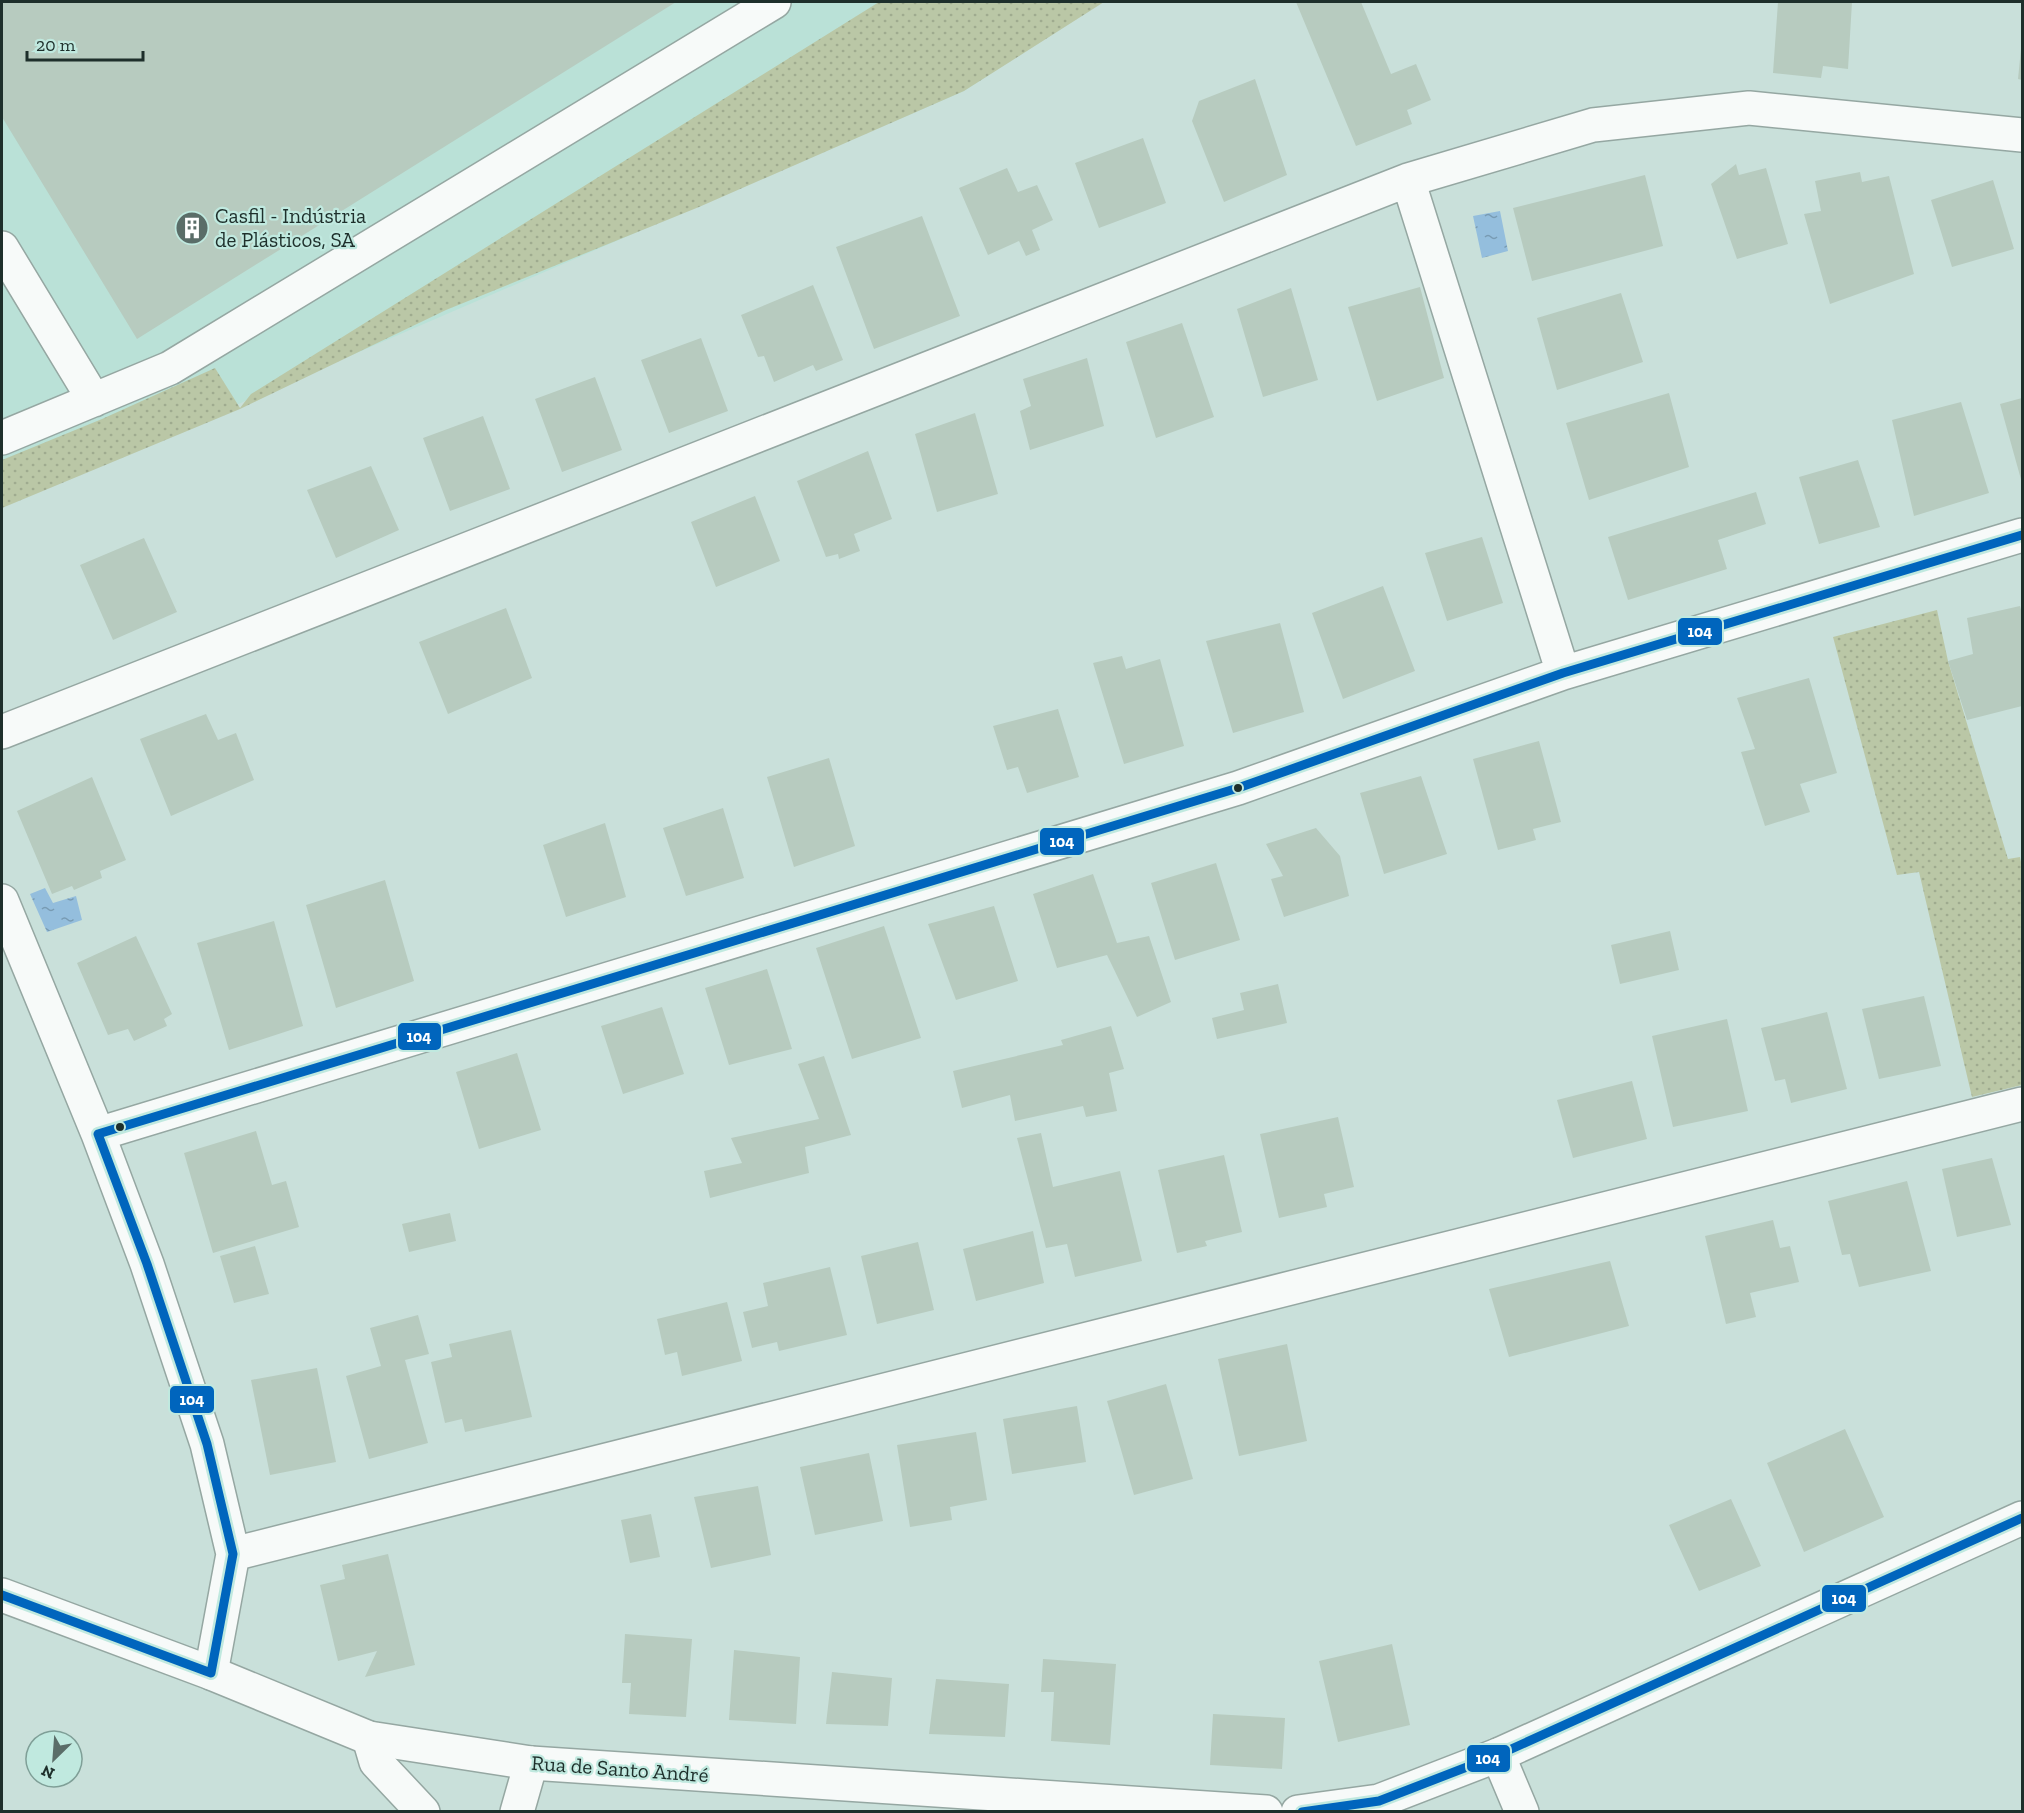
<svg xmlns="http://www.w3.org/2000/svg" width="2024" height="1813" viewBox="0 0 2024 1813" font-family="'Zilla Slab',serif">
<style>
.built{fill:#bae1d7}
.green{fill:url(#green-dots)}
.water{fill:url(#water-ripples)}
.building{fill:#b7cbbf}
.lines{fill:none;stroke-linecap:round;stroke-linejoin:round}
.minor-casing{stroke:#95a7a2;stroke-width:36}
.major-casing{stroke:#95a7a2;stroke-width:36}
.minor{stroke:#f7faf9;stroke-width:33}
.major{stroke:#f7faf9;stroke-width:33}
.bus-1-casing{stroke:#c0e9df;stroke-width:14}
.bus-1{stroke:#0065bd;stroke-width:9}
.bus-dot{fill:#1e2f2b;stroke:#c0e9df;stroke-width:2}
.labels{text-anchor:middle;stroke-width:4.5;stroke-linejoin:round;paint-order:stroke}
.poi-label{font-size:21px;fill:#1e2f2b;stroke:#c0e9df;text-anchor:start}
.street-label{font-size:21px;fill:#1e2f2b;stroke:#c0e9df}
.line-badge{stroke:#c0e9df;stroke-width:2}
.badge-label{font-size:16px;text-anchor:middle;font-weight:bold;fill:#fff}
</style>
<defs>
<pattern id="green-dots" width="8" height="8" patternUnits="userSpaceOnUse" patternTransform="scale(1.5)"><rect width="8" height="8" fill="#bac7a6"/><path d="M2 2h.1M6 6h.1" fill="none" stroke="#9fab8f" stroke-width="1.8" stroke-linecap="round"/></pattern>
<pattern id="water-ripples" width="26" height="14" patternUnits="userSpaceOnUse" patternTransform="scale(1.5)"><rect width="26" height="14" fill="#94bedd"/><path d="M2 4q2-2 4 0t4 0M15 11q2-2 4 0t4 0" fill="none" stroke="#789bb3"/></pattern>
</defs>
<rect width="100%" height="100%" fill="#c9e0da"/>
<path class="built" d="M2,2H1099L964,91L2,506Z"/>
<path class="green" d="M879,2H1104L964,91L699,207L446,310L240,409L2,508V460L102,419L215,368L240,408L251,394Z
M1937,610L1948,661L2008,859L2020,857L2022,867V1085L1972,1097L1919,872L1897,875L1833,637Z"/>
<path class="water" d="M1500,211L1508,251L1482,258L1473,216Z
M45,888L53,903L76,896L82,920L47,932L30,894Z"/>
<path class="building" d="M2,2H676L137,339L2,117Z
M1296,2H1361L1391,74L1416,64L1431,100L1407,110L1412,124L1356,146Z
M1778,2H1852L1848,69L1823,66L1821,78L1773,73Z
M2021,49H2022V80L2018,79Z
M1255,79L1287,175L1224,202L1192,121L1199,101Z
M1143,138L1166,203L1099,228L1075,163Z
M1736,164L1739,175L1766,168L1788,244L1737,259L1711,184Z
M1007,168L1018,192L1037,185L1053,220L1032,230L1040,250L1026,256L1019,241L988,255L959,188Z
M1860,172L1862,182L1889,176L1914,274L1830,304L1804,214L1821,211L1815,181Z
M1645,175L1663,246L1532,281L1513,208Z
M1993,180L2014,249L1952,267L1931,200Z
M922,216L960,316L874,349L836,247Z
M813,285L843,360L816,371L813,365L774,382L764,356L758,357L741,315Z
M1420,287L1444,378L1377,401L1348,307Z
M1291,288L1318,380L1263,397L1237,309Z
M1621,293L1643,362L1557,390L1537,318Z
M1182,323L1214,417L1156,438L1126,342Z
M701,338L728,411L669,433L641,360Z
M1087,358L1104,426L1030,450L1020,411L1031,406L1023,379Z
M595,377L622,450L562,472L535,399Z
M1669,393L1689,467L1589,500L1566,423Z
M2022,398V483L2000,404Z
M1961,402L1989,493L1914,516L1892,420Z
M975,413L998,494L937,512L915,434Z
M483,416L510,489L450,511L423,438Z
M868,451L892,519L854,534L860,551L839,559L838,554L826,557L797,481Z
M1858,460L1880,527L1819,544L1799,477Z
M371,466L399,530L336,558L307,490Z
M1756,492L1766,524L1718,540L1727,569L1628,600L1608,537Z
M755,496L780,561L716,587L691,522Z
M1482,537L1503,603L1447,621L1425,553Z
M144,538L177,612L113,640L80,565Z
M1383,586L1415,671L1343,699L1312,613Z
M2020,606L2022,613V706L1967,720L1948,661L1973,654L1967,618Z
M506,608L532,678L448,714L419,642Z
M1280,623L1304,712L1233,733L1206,641Z
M1122,656L1126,669L1160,659L1184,746L1124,764L1093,663Z
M1809,678L1837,773L1800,784L1810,812L1765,826L1741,752L1755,749L1737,698Z
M1058,709L1079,777L1027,793L1018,767L1007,770L993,726Z
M206,714L218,740L236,733L254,780L171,816L140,739Z
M1539,741L1561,822L1533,829L1536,840L1498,850L1473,759Z
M829,758L855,846L794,867L767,777Z
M1421,776L1447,854L1384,874L1360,793Z
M92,777L126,860L100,871L102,878L74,890L72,886L52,894L17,811Z
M723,808L744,878L686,896L663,828Z
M605,823L626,897L566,917L543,845Z
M1316,828L1340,856L1349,896L1284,917L1271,879L1283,876L1266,844Z
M1216,863L1240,940L1175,960L1151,883Z
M1093,874L1117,943L1149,936L1171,1002L1137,1017L1107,955L1057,968L1033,894Z
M385,880L414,981L336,1008L306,905Z
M994,906L1018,981L956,1000L928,924Z
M274,921L303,1026L229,1050L197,943Z
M884,926L921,1038L852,1059L816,948Z
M1670,931L1679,970L1620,984L1611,945Z
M136,936L172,1014L164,1019L167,1026L134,1041L128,1029L108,1035L77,963Z
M767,969L792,1049L729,1065L705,988Z
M1278,984L1287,1023L1217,1039L1212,1018L1244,1010L1240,993Z
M1924,996L1941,1066L1879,1079L1862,1009Z
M662,1007L684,1074L623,1094L601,1026Z
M1827,1012L1847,1089L1791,1103L1785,1079L1775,1081L1761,1028Z
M1727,1019L1748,1111L1673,1127L1652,1036Z
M1111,1026L1124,1069L1109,1073L1117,1111L1086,1117L1083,1106L1015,1121L1010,1095L962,1108L953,1071L1063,1045L1061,1040Z
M517,1053L541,1130L479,1149L456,1072Z
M824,1056L851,1135L805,1147L809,1173L710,1198L704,1171L742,1163L731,1138L819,1119L798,1064Z
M1632,1081L1647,1139L1573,1158L1557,1100Z
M1338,1117L1354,1187L1324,1194L1327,1207L1279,1218L1260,1134Z
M256,1131L272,1185L286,1181L299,1227L213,1253L184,1153Z
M1041,1133L1053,1187L1120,1171L1142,1261L1075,1277L1067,1244L1046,1248L1017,1138Z
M1224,1155L1242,1232L1205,1241L1207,1246L1177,1253L1158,1170Z
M1992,1158L2011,1225L1957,1237L1942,1169Z
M1907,1181L1931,1271L1859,1287L1850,1254L1842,1255L1828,1201Z
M450,1213L456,1241L409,1252L402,1224Z
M1773,1220L1780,1248L1790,1246L1799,1282L1750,1293L1756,1317L1726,1324L1705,1236Z
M1033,1231L1044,1283L976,1301L963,1249Z
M918,1242L934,1310L877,1324L861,1256Z
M255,1246L269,1294L234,1303L220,1256Z
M1610,1261L1629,1326L1509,1357L1489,1289Z
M830,1267L847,1335L779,1351L777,1342L752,1348L743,1312L768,1306L763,1283Z
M727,1302L742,1361L682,1376L677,1352L665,1355L657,1319Z
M418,1315L429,1354L405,1360L428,1443L369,1459L346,1376L381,1366L370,1328Z
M511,1330L532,1417L465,1432L462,1419L445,1423L431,1362L452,1357L449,1344Z
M1287,1344L1307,1441L1239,1456L1218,1359Z
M317,1368L336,1462L270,1475L251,1380Z
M1166,1384L1193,1479L1134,1495L1107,1401Z
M1077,1406L1086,1462L1012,1474L1003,1419Z
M1845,1429L1884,1517L1804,1552L1767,1463Z
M976,1432L987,1500L950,1507L952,1520L910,1527L897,1445Z
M869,1453L883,1521L815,1535L800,1467Z
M758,1486L771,1555L711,1568L694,1497Z
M1731,1499L1761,1566L1699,1591L1669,1525Z
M651,1514L660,1557L630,1563L621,1520Z
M388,1554L415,1665L365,1677L377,1651L338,1661L320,1585L345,1579L342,1565Z
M625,1634L692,1639L686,1717L629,1714L631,1683H622Z
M1392,1644L1410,1725L1338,1742L1319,1661Z
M734,1650L800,1657L796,1724L729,1720Z
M1043,1659L1116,1664L1110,1745L1051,1741L1054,1692H1041Z
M832,1672L892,1678L888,1726L826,1724Z
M936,1679L1009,1684L1005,1737L929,1734Z
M1213,1714L1285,1718L1282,1769L1210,1765Z"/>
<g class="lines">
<defs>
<path id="minor" d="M1408,180L1563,673
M2,248L94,400
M2,438L170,368L774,2
M2,732L1408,180L1593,125L1749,108L2022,135
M2,901L98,1134L147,1264L207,1444L233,1554L211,1673
M98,1134L1238,788L1563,673L2022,535
M233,1554L2022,1104
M369,1738L376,1762L423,1812
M1498,1755L1522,1812
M517,1812L531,1763"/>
<path id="major" d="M2,1595L211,1673L369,1738L531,1763L1266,1812
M1298,1812L1379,1801L1498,1755L2022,1518"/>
</defs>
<use href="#minor" class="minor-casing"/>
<use href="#major" class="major-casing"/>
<use href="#minor" class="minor"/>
<use href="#major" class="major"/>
<defs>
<path id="bus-1" d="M98,1134L1238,788L1563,673L2022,535
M98,1134L147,1264L207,1444L233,1554L211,1673
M2,1595L211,1673
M1302,1812L1379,1801L1498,1755L2022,1518"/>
</defs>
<use href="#bus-1" class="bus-1-casing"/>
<use href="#bus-1" class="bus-1"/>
</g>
<defs>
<symbol id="building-disc" viewBox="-11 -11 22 22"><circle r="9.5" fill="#5a6d68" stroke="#c0e9df"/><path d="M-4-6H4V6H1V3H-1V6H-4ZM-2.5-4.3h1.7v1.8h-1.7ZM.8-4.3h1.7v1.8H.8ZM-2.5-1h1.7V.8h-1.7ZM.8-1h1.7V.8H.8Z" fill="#fff"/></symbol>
</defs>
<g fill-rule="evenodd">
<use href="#building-disc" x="173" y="209" width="38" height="38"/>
</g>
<g class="bus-dot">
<circle cx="1238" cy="788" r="5"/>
<circle cx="120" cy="1127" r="5"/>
</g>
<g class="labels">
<g class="poi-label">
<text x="215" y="223">Casfil - Indústria<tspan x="215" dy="24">de Plásticos, SA</tspan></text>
</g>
<g class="street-label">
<text transform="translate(620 1769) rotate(4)" y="7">Rua de Santo André</text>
</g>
</g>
<g class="line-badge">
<rect x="1677" y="617" width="46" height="29" rx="6" fill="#0065bd"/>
<rect x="1039" y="827" width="46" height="29" rx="6" fill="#0065bd"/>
<rect x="397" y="1022" width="45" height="29" rx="6" fill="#0065bd"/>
<rect x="169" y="1385" width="46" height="29" rx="6" fill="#0065bd"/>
<rect x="1821" y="1584" width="46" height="29" rx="6" fill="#0065bd"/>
<rect x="1466" y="1744" width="45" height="29" rx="6" fill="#0065bd"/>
</g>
<g class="badge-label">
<text x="1700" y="637">104</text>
<text x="1062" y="847">104</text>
<text x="419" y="1042">104</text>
<text x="192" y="1405">104</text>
<text x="1844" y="1604">104</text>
<text x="1488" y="1764">104</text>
</g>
<rect width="2024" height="1813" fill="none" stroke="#1e2f2b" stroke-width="6"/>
<g transform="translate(54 1759) rotate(205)"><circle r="28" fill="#c0e9df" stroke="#7f9f97" stroke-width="1.5"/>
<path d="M0-4.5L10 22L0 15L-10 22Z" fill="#5a6d68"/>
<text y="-9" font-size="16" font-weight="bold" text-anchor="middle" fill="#1e2f2b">N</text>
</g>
<path d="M27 51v9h116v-9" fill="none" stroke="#1e2f2b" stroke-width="3"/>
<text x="36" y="51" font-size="18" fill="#1e2f2b" stroke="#c0e9df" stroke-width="4.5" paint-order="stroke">20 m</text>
</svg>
